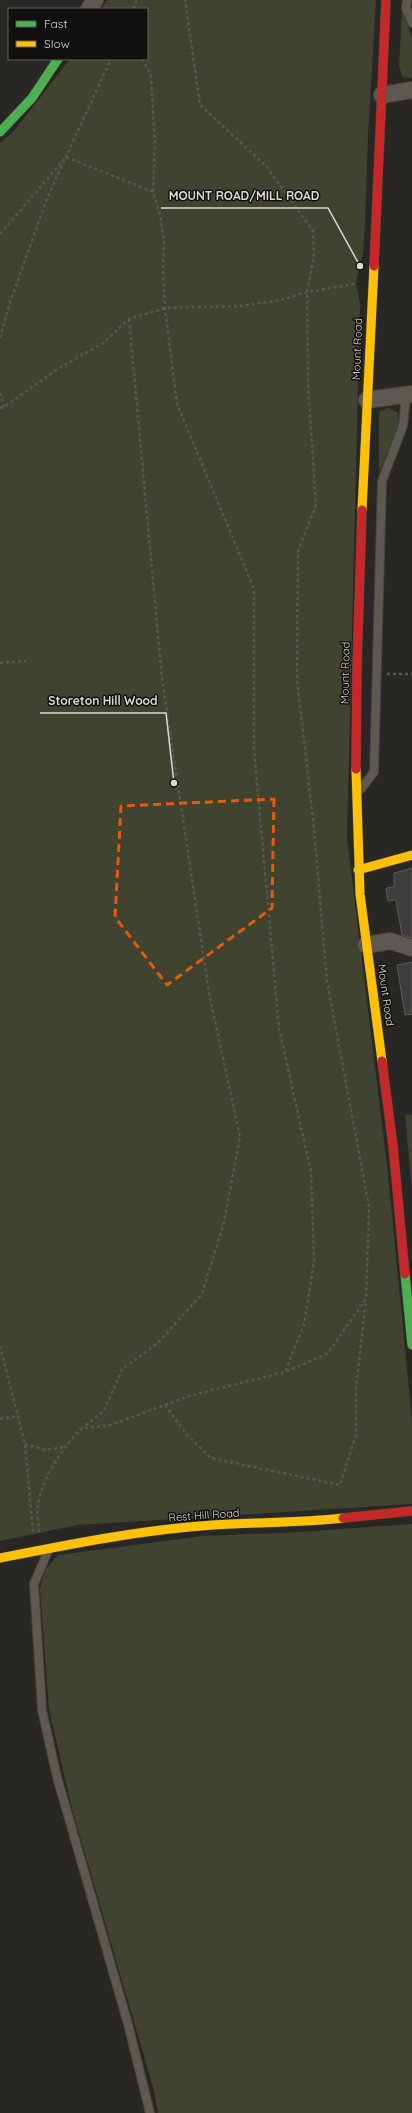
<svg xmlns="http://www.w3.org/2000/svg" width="412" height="2113" viewBox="0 0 412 2113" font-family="Quicksand,sans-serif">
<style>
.green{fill:#3f432f}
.building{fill:#3e3d3c;stroke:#5c5a59}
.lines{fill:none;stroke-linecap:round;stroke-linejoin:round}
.lane-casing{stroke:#454341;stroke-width:10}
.street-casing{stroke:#454341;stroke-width:18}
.fast-casing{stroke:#454341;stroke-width:10}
.slow-casing{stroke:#454341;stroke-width:10}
.jam-casing{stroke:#454341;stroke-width:10}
.path{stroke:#595750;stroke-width:2.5;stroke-dasharray:3 3;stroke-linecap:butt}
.lane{stroke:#5e5950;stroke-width:8}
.street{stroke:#5e5950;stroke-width:16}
.fast{stroke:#4caf50;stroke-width:9}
.slow{stroke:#ffc107;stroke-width:9}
.jam{stroke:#c62828;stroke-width:9}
.marked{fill:none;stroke:#e8590c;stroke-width:3;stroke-dasharray:8 5;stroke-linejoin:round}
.labels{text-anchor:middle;stroke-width:3;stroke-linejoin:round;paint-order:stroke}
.street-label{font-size:11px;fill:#dbd8d5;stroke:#12100e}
.leader{fill:none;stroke:#dbd8d5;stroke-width:1.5}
.callout-dot{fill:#dbd8d5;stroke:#12100e;stroke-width:1.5}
.callout-label{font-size:12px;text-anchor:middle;font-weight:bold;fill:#dbd8d5;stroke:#12100e;stroke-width:3;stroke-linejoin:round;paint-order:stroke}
</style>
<rect width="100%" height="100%" fill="#292724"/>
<path class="green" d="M107,0H376L368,135L365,226L363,253L356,283L360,303L347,838L388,1174L412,1421V1504L78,1525L0,1541V143L14,131L70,59H147V9H101Z
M402,10L412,38V78L403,77L399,67Z
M389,408L398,413L399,426L379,473V411Z
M405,1114L412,1115V1193Z
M412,1524V2113H158L153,2087L72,1809L49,1709L40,1589L45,1570L58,1555L203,1536L300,1532Z"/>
<path class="building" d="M412,868V938L402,935L396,900L388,901L386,888L394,887V873Z
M412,962V1014L405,1015L397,965Z"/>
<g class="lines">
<defs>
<path id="lane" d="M407,0L406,8L412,23
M361,789L374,772L382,481L403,426L406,394
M48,1551L34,1584L42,1710L57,1777L128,2024L150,2113"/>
<path id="street" d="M89,9L95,0
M382,95L412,90
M367,400L412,394
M366,945L390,941L412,948"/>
<path id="fast" d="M0,132L32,98L58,59
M405,1274L412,1345"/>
<path id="slow" d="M362,510L374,266
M356,769L360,894L382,1061
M358,870L412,855
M0,1558C71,1544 140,1530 213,1525C257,1522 300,1523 343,1518"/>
<path id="jam" d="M374,266L386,0
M356,769L357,667L362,510
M382,1061L393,1146L405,1274
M343,1518L412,1511"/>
</defs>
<use href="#lane" class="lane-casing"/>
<use href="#street" class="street-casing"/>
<use href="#fast" class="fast-casing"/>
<use href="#slow" class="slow-casing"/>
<use href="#jam" class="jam-casing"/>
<path class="path" d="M134,9L137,0
M142,59L151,75L155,144L153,192L160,214L164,241L163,272L165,308L177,404L254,589V750L279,1028L311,1172L314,1262L304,1325L285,1372
M0,234L66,157L153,192
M0,338L10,302L48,196L111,59
M0,393L4,407
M0,408L4,407L59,368L102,344L129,319L165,308L241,306L281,300L307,292L354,284
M0,663L26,661
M387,674H412
M0,1346L25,1444L33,1532
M165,1405L187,1435L211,1458L340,1485L356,1435V1388L366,1300
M0,1419L17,1416
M81,1429L104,1411L122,1369L158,1343L202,1294L224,1222L240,1137L209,993L162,679L129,319
M25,1444L45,1450L64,1447
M39,1532C39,1523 36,1512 38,1504C43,1476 62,1450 80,1429L111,1425L189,1396L285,1372L327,1354L366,1299L369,1207L327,981L314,829L297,679L298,551L316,505L308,383L307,292L314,257L313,231L267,167L200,105L185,0"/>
<use href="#lane" class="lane"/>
<use href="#street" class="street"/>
<use href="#fast" class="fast"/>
<use href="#slow" class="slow"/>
<use href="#jam" class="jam"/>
</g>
<path class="marked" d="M274,799L272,908L167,985L115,917L121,806Z"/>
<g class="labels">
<g class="street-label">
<text transform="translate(357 349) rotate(-88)" y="4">Mount Road</text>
<text transform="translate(345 673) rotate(-89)" y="4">Mount Road</text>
<text transform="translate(386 995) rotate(82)" y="4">Mount Road</text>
<text transform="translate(204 1515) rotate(-4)" y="4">Rest Hill Road</text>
</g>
</g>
<path class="leader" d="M360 266L328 208H161M174 783L166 713H40"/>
<g class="callout-dot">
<circle cx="360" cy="266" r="4"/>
<circle cx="174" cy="783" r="4"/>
</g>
<g class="callout-label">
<text x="244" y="200">MOUNT ROAD/MILL ROAD</text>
<text x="103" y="705">Storeton Hill Wood</text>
</g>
<rect x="8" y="8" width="140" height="52" fill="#12100e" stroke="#62605e"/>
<rect x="16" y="21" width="20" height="6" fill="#4caf50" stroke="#62605e"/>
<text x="44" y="28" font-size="12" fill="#dbd8d5">Fast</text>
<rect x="16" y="41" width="20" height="6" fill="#ffc107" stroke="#62605e"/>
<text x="44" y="48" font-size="12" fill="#dbd8d5">Slow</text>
</svg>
